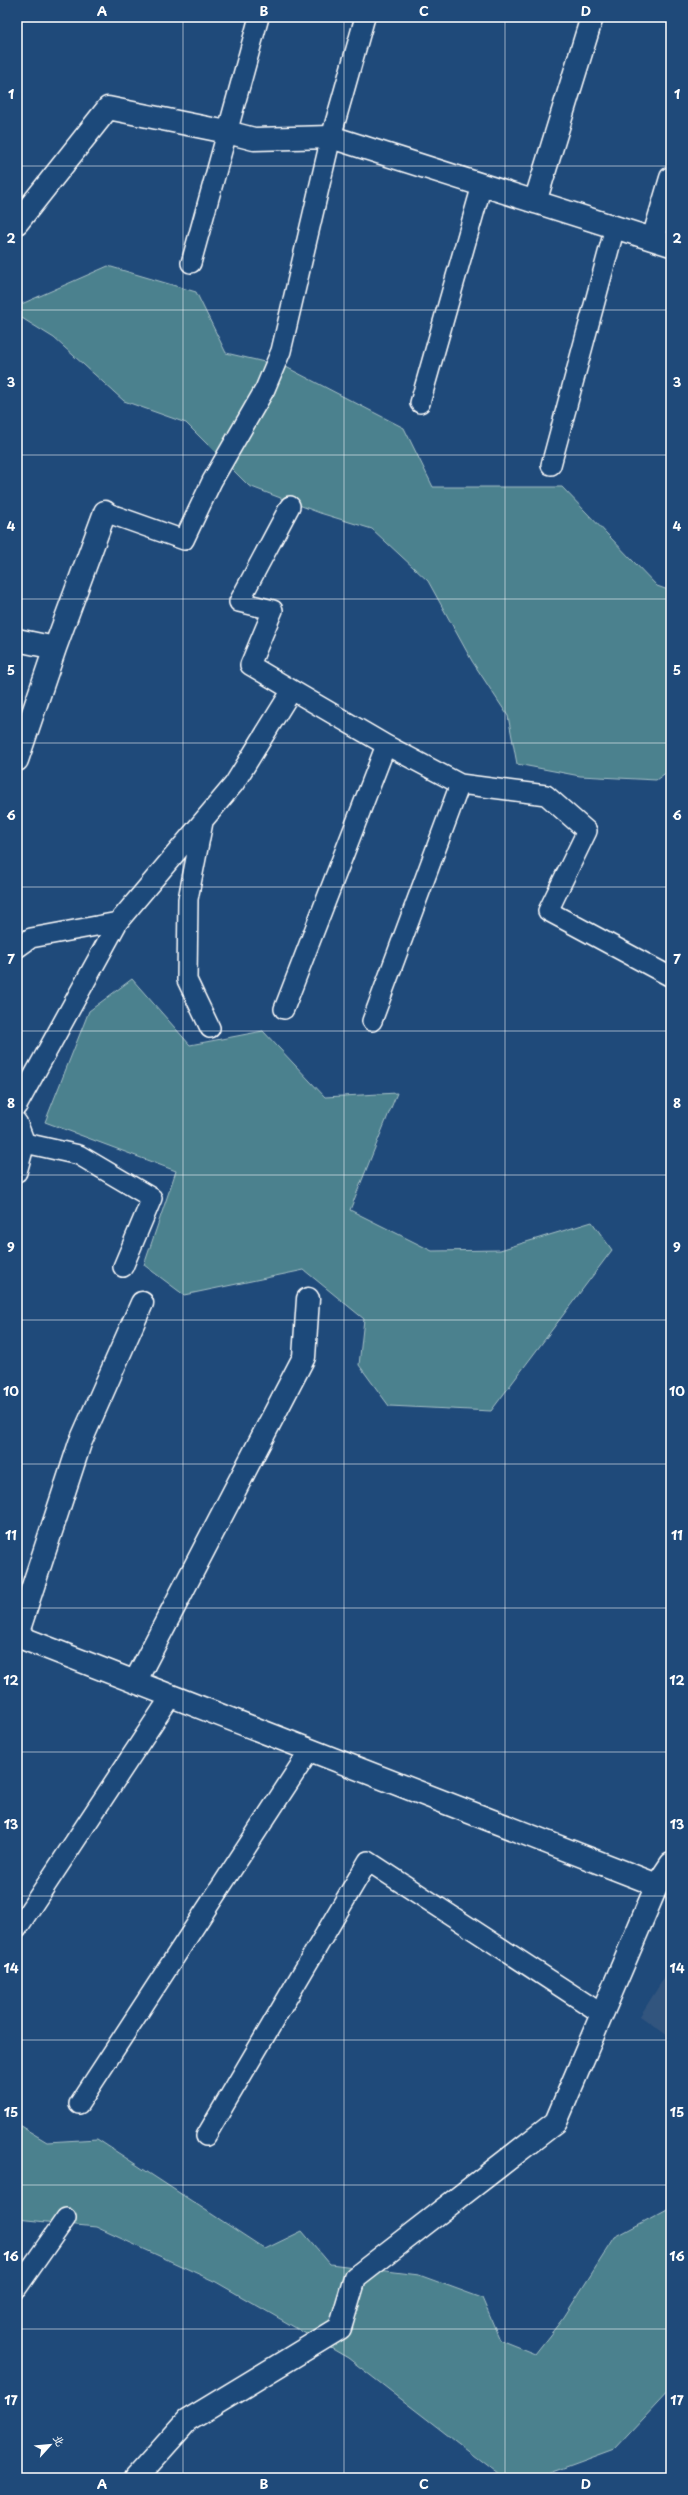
<svg xmlns="http://www.w3.org/2000/svg" width="688" height="2495" viewBox="0 0 688 2495" font-family="'Playpen Sans','LXGW WenKai TC',sans-serif">
<style>
.built{fill:#33547e}
.green{fill:#4c818e;stroke:#a6c0c6}
.lines{fill:none;stroke-linecap:round;stroke-linejoin:round}
.service-casing{stroke:#fff;stroke-width:22}
.minor-casing{stroke:#fff;stroke-width:25}
.service{stroke:#1f4a7a;stroke-width:19}
.minor{stroke:#1f4a7a;stroke-width:22}
.grid{fill:none;stroke:#fff;stroke-width:1;stroke-opacity:0.55}
.neatline{fill:none;stroke:#fff;stroke-width:1.5}
.grid-label{font-size:13px;text-anchor:middle;font-weight:bold;fill:#fff}
</style>
<rect width="100%" height="100%" fill="#1f4a7a"/>
<filter id="ink" filterUnits="userSpaceOnUse"><feTurbulence type="fractalNoise" baseFrequency=".025" numOctaves="2"/><feDisplacementMap in="SourceGraphic" scale="8" xChannelSelector="R" yChannelSelector="G"/><feConvolveMatrix kernelMatrix="1 2 1 2 8 2 1 2 1" color-interpolation-filters="sRGB"/></filter>
<g filter="url(#ink)">
<path class="built" d="M671,1967V2038L640,2016Z"/>
<path class="green" d="M108,266L196,292L226,353L286,367L404,428L433,487H562L657,586L671,591V769L656,780L580,776L517,764L508,716L472,661L428,581L372,529L320,513L249,486L186,423L124,401L54,338L17,315V306Z
M132,979L190,1045L263,1031L325,1097L397,1093L350,1210L432,1251L500,1250L592,1222L612,1250L491,1411L389,1406L359,1365L364,1319L304,1270L184,1295L144,1265L176,1171L45,1122L89,1011Z
M17,2124L47,2142L97,2139L265,2249L302,2231L330,2264L419,2275L482,2298L500,2340L535,2354L564,2317L615,2237L671,2207V2389L615,2449L536,2478H503L348,2358L216,2282L96,2227L17,2219Z"/>
<g class="lines">
<defs>
<path id="service" d="M191,263L259,17
M420,403L482,185
M551,465L615,227
M290,506L239,602L273,610L250,665L292,690
M105,512L184,540L212,481L265,389L281,351L331,137L365,17
M203,822L188,899L187,980L210,1028
M17,948L31,938L118,922L234,784L292,690L386,745L460,784L546,795L587,831L548,911L671,977
M284,1009L386,745
M372,1021L460,784
M17,1106L118,922
M17,1122L25,1143L17,1172
M17,1138L25,1143L79,1155L152,1198L123,1267
M17,1929L171,1696
M79,2104L310,1750
M206,2136L368,1861L602,2014
M17,2288L66,2218"/>
<path id="minor" d="M535,202L592,17
M17,223L108,108L227,132L254,139L331,137L671,245
M653,239L671,178
M17,640L55,648L17,760
M55,648L105,512
M17,1635L80,1443L142,1303
M17,1636L657,1885L671,1864
M135,1682L304,1357L308,1299
M136,2478L187,2421L340,2328L355,2278L556,2122L657,1885"/>
</defs>
<use href="#service" class="service-casing"/>
<use href="#minor" class="minor-casing"/>
<use href="#service" class="service"/>
<use href="#minor" class="minor"/>
</g>
</g>
<path class="grid" d="M183,17V2478M344,17V2478M505,17V2478M17,166H671M17,310H671M17,455H671M17,599H671M17,743H671M17,887H671M17,1031H671M17,1175H671M17,1320H671M17,1464H671M17,1608H671M17,1752H671M17,1896H671M17,2040H671M17,2185H671M17,2329H671"/>
<rect width="688" height="2495" fill="none" stroke="#1f4a7a" stroke-width="44"/>
<g transform="translate(50 2445) rotate(63)" stroke="#1f4a7a" stroke-width="3" paint-order="stroke">
<path d="M0-3L7 15L0 10L-7 15Z" fill="#ffffff"/>
<text y="-6" font-size="11" font-weight="bold" text-anchor="middle" fill="#ffffff">北</text>
</g>
<rect x="22" y="22" width="644" height="2451" class="neatline"/>
<g class="grid-label">
<text x="102" y="16">A</text>
<text x="264" y="16">B</text>
<text x="424" y="16">C</text>
<text x="586" y="16">D</text>
<text x="11" y="99">1</text>
<text x="677" y="99">1</text>
<text x="11" y="243">2</text>
<text x="677" y="243">2</text>
<text x="11" y="387">3</text>
<text x="677" y="387">3</text>
<text x="11" y="531">4</text>
<text x="677" y="531">4</text>
<text x="11" y="675">5</text>
<text x="677" y="675">5</text>
<text x="11" y="820">6</text>
<text x="677" y="820">6</text>
<text x="11" y="964">7</text>
<text x="677" y="964">7</text>
<text x="11" y="1108">8</text>
<text x="677" y="1108">8</text>
<text x="11" y="1252">9</text>
<text x="677" y="1252">9</text>
<text x="11" y="1396">10</text>
<text x="677" y="1396">10</text>
<text x="11" y="1540">11</text>
<text x="677" y="1540">11</text>
<text x="11" y="1685">12</text>
<text x="677" y="1685">12</text>
<text x="11" y="1829">13</text>
<text x="677" y="1829">13</text>
<text x="11" y="1973">14</text>
<text x="677" y="1973">14</text>
<text x="11" y="2117">15</text>
<text x="677" y="2117">15</text>
<text x="11" y="2261">16</text>
<text x="677" y="2261">16</text>
<text x="11" y="2405">17</text>
<text x="677" y="2405">17</text>
<text x="102" y="2489">A</text>
<text x="264" y="2489">B</text>
<text x="424" y="2489">C</text>
<text x="586" y="2489">D</text>
</g>
</svg>
